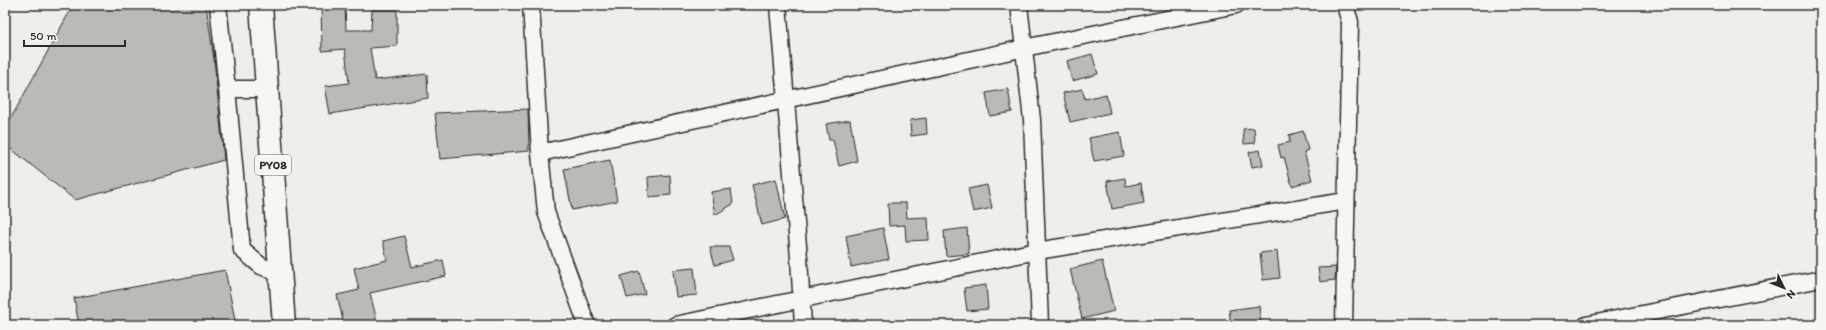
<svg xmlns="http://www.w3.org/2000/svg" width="1826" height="330" viewBox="0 0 1826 330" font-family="Itim,sans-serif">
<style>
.building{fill:#babab7;stroke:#2b2b2b}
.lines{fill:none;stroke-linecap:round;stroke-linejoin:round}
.street-casing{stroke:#2b2b2b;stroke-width:19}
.highway-casing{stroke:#2b2b2b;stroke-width:25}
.street{stroke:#f6f6f2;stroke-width:16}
.highway{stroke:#f6f6f2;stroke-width:22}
.labels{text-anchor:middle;stroke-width:3;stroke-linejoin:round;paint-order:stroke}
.shield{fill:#f6f6f2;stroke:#686867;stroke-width:1}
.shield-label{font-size:12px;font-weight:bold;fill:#2b2b2b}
</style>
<rect width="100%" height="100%" fill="#eeeeea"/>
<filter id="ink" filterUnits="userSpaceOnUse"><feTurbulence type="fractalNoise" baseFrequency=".025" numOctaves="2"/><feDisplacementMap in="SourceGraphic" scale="8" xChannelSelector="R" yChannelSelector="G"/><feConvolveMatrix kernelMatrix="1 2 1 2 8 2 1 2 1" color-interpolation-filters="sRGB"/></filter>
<g filter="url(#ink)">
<path class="building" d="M87,5H206L214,59L224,160L75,200L5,144V129L71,9Z
M321,5H345L346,30H371L372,10H397V46L370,48L375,80L427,74L428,98L330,114L325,86L349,83L345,49L322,51Z
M1092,54L1098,74L1072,81L1067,61Z
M1008,89L1012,112L990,116L986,93Z
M1082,89L1085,99L1106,94L1110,113L1070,122L1063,93Z
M528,109L529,151L440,159L435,113Z
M926,118L927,134L911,136L910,120Z
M850,120L857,161L839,166L833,140H829L826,124Z
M1254,128L1255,143L1244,144L1243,129Z
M1303,131L1308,150L1304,152L1312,180L1292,186L1284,157L1281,158L1278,145L1290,142L1289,135Z
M1120,132L1124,156L1094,161L1089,138Z
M1260,150L1263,165L1252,167L1249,152Z
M610,160L617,201L572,210L564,169Z
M670,175L671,195L649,197L648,177Z
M1125,178L1126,186L1141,183L1144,203L1112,209L1107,181Z
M776,179L785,219L762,225L752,185Z
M987,185L992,208L973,212L968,189Z
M731,189L733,204L715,215L711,192Z
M888,203H906L907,218L928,217L929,240L906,241L905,225L889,226Z
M883,228L889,259L851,267L846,236Z
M967,228L969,254L946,256L944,231Z
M404,236L412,267L443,260L446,276L370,293L378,325H344L337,295L359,290L354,268L387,260L383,241Z
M710,247H729L733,260L715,265Z
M1277,251L1280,278L1263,280L1260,253Z
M1102,261L1114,311L1082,319L1070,269Z
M1336,267L1335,280L1320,282L1318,268Z
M694,268L697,295L676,297L673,270Z
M225,270L236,325H79L74,298Z
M639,271L645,294L627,298L621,276Z
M986,285L988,309L967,311L964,288Z
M1259,306L1261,323L1231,325L1229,310Z"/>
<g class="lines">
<defs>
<path id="street" d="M218,5L227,89H267
M531,5L540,153L546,212L587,325
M778,5L799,258L803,325
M1019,5L1032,120L1040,325
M227,89L242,250L261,266L281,274
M540,153L1024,48L1236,5
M675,325L1037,251L1346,201
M1344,325L1350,22L1345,5
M1586,325L1821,279"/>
<path id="highway" d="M261,5L284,325"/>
</defs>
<use href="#street" class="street-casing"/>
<use href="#highway" class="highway-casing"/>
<use href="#street" class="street"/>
<use href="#highway" class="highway"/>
</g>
</g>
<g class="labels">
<rect class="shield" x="255" y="155" width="36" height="20" rx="3"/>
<g class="shield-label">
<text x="273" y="169">PY08</text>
</g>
</g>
<rect width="1826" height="330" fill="none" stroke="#f6f6f2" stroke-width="20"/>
<rect x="10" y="10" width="1806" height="310" fill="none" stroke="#2b2b2b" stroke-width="1.5" filter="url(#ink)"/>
<g transform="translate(1784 288) rotate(133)" stroke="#f6f6f2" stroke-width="3" paint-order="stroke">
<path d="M0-3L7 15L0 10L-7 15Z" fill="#2b2b2b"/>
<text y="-6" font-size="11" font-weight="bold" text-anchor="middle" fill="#2b2b2b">N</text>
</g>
<path d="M24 40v6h101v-6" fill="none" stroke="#2b2b2b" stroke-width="2"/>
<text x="30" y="40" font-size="12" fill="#2b2b2b" stroke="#f6f6f2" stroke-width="3" paint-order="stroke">50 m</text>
</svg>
